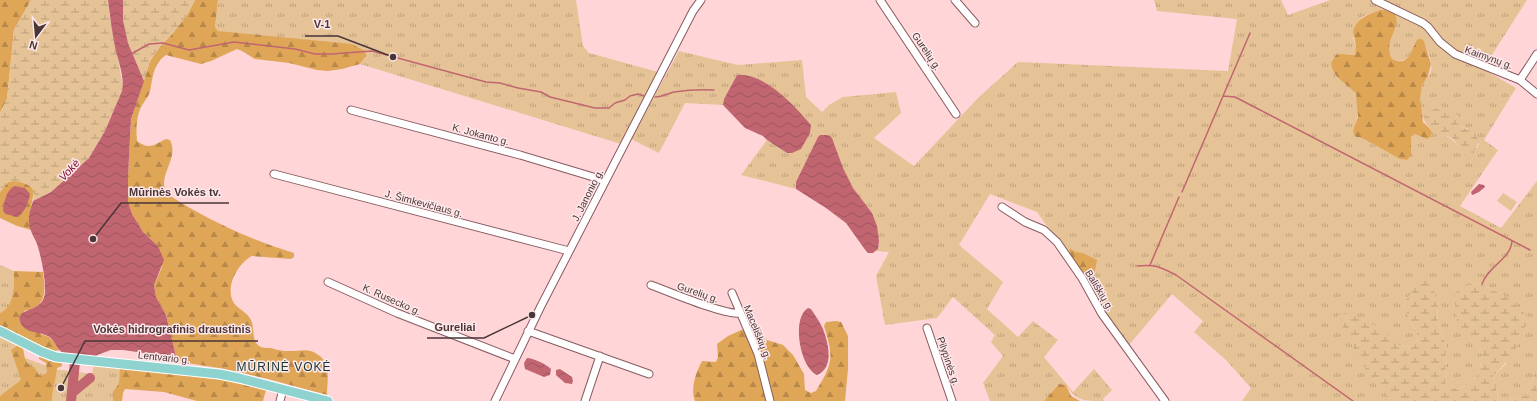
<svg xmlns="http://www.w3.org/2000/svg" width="1537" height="401" viewBox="0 0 1537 401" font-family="Helvetica,sans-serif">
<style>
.grass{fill:url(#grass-tufts);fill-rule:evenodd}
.forest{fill:url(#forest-firs)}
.wetland{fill:url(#wetland-marsh)}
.garden{fill:#e6c396}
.water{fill:url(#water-waves)}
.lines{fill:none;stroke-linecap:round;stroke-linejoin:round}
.stream{stroke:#c16671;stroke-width:1.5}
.river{stroke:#c16671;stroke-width:10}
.minor-casing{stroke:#885b5f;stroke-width:9}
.major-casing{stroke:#fff;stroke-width:11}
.minor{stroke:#fff;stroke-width:7}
.major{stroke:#8fd3d1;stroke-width:9}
.labels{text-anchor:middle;stroke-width:3;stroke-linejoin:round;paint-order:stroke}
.street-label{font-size:10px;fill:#4a3537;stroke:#fee8ea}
.water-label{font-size:11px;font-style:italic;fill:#7d062b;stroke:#fee8ea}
.quarter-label{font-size:12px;letter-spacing:1px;fill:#133534;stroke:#fee8ea}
.leader{fill:none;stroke:#4a3537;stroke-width:1.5}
.callout-dot{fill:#4a3537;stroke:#fee8ea;stroke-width:1.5}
.callout-label{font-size:11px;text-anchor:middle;font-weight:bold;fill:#4a3537;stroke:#fee8ea;stroke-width:3;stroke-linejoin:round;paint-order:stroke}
</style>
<defs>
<pattern id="grass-tufts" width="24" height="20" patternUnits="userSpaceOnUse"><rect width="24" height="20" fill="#e6c396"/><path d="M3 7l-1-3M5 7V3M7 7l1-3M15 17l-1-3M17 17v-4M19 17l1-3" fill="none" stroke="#bc9f7b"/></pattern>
<pattern id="forest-firs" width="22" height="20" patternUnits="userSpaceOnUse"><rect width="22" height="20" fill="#dfa657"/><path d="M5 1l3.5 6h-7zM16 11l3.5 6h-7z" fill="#b78849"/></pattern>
<pattern id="wetland-marsh" width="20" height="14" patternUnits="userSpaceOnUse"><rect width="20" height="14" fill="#e6c396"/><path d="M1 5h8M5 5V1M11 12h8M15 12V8" fill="none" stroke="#bc9f7b"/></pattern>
<pattern id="water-waves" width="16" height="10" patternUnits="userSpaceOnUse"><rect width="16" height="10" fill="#c16671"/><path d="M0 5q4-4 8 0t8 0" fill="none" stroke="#9f555e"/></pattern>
</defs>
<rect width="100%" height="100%" fill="#ffd5d8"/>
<path class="grass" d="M218,0H576L583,46L589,53L658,72L621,144L360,64L366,56L218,31L215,27Z
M1154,0H1281L1288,15L1330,0H1527L1483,69L1516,88L1484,140L1498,150L1460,206L1501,228L1537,181V372L1535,373L1527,395L1507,401H1499L1493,376L1506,364L1508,298L1482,284L1462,286L1469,338L1481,350C1482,374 1479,378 1458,390L1445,383L1446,344L1437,322L1438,306L1403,304L1418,337L1414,346L1409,348L1398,345L1390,339L1388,397L1402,401H1242L1251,388L1226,360L1194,332L1203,321L1172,294L1129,345L1102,309L1083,276L1037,212L990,194L959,245L1003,282L987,309L1018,337L1033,321L1058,340L1044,357L1073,392L1094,369L1112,390L1103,399L1104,401C1084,401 1076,401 1066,385L1059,384L1044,401H990L983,383L1003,356L991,342L995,335L953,297L937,318L885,325L876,276L889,252L876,251C880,246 879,242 878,236C875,212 866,207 853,188C844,174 838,158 834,142L796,185V189L741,175L767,140L787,153L760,80L746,75H737L724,99L723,105L685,103L659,153L631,139L679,51L738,65L802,60L806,97L822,112L829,105L843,97L896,92L901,113L874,138L914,166L978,98L1018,62L1228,71L1237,19L1157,11ZM1380,10H1386L1395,29C1388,38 1387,49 1392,59C1406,65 1411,55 1414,44L1422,39L1424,41C1427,50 1433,62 1431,71C1429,77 1424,81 1422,87C1416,101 1421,120 1431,130L1415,134L1411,137V156L1407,160L1400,159L1362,138L1356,137L1353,130C1358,120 1361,100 1353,90L1346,54L1355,55L1356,46L1353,38L1362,17ZM1458,123L1459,126L1468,129L1479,144L1474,152L1478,158C1473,156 1466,154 1463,151C1452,140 1453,137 1437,133ZM1071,248L1076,252L1083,273L1082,270L1075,264Z
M0,265L14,271C14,285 15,306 0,313Z
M0,334L18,343L12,349V353L55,369L92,374L94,363L122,366L118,401H2V395L0,396Z"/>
<path class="forest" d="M0,0H31L14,30L7,99L0,113Z
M195,0H218L215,27L218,31L352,44L365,51L366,56L360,64L342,69L328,71L317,70L289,63L255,59L242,51L237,49L211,61L201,64L166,55C153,64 153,77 150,91C149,96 144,102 141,107C136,118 136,129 137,141C149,150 154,145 166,139L170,140C180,160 156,175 167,194C206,219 250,240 294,253V257L291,259L252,256C238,263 224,288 234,303C238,309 247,312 251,320C255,328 251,340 259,346C262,348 267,348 271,348C275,349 281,351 286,351C299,352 309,346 321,357C331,366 327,382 327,395L268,379L225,369L181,362L176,356L166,315L156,297L154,285L162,267L158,246L143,232L132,214L128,202V177L131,119L150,61L159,48L173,33L187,15Z
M1380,10H1386L1395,14C1402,30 1382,39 1392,59C1410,68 1410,49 1418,39H1422L1424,41L1431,64L1428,76L1422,86L1420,98L1423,122L1431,130L1432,134L1430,137L1427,139L1415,134L1411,137V156L1407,160L1400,159L1362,138L1356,137L1354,135L1353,130L1358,117L1356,94C1348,83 1333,79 1331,63L1336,55L1341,54L1355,55L1356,46L1353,32C1357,18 1367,15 1380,10Z
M16,180L31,186L34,191L29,218L31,230L17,226L0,218V192L8,182Z
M1070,248L1076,252L1083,253L1097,260L1095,270L1092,276H1086C1079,270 1073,261 1069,252Z
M14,271L43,272C45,291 48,307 24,311L41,334L49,337L54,342L59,350L50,352L0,327V313C15,306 14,285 14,271Z
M836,321L841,322L848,336V369L845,401H695C690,389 696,372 702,361L716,362L718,357L717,344L728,336L748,327L767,340L783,345L793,355L804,374L805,390L811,393L816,391C833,363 834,358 824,326L826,322Z
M17,345L23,348L25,359L28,364L34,367L39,375H44L47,372L46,363L39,359V356L49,361L61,362L62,364V366L57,368C56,379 52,390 52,401H0V396L21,380L11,350Z
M120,368L223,380L266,390L263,401H197L164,392L125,389L123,393L122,401H113V392L119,383Z
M1059,384L1066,385L1071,396L1080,401H1044Z"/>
<path class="wetland" d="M31,0H108L110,18L123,86L122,91L105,131L89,158L51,192L33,201L34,191C28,182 17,180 8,182L0,192V113L7,99L14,30Z
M123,0H195L187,15L173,33L159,48L150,60L144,81L128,43L123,20Z
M1436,108C1445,110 1455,110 1460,118L1458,123L1459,126C1474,132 1485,134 1474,152L1478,158V162L1476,163C1465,159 1461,149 1454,140C1450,135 1442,136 1437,133C1431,130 1427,123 1424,118L1425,115Z
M1423,276L1432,281L1438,306L1437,322L1446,344L1445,383L1458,390C1479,378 1482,373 1481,350L1469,338L1457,321L1454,295L1462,286L1482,284L1508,298L1528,317C1521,343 1512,358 1493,376L1499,401H1402C1398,400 1391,399 1387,396C1373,388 1346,333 1337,316L1346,313L1380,327L1398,345L1409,348L1414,346L1418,337L1403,304Z
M1537,372V401H1507L1527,395L1535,373Z"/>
<path class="garden" d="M1503,193L1517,202L1511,211L1497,201Z"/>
<path class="water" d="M108,0H123V20L128,43L144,81L131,119L128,177V202L132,214L143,232L158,246L164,260L154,285L156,297L166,315L176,356L172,357L123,350H111L97,355L96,358L62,355L61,351L59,350C56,345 53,339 48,336C38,331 24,334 20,321C15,307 46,314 45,290C45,276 42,261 38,247C36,239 29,231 29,222C28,215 31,208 33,201L51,192L89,158L105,131L122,91C125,77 118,61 115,47C112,32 110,16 108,0Z
M737,75C764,72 795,106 811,125L810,133L801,149L792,153H787L767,140L763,136L745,128L723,105L724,99Z
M820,135H828L832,138L843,168L853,188L872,213L877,226L879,241L878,249L873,253H868L866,251L846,223L826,208L796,189V182L818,137Z
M1479,184L1484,185L1485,187L1479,192L1472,195L1471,192Z
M15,186L25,188L30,194C28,203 25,213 17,217L6,214L3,211C4,202 6,190 15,186Z
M808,308L811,309C815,315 820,322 823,329C828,342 835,368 817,375C800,368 791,318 808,308Z
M527,358C533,358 546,364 551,369L550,375L544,377L525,369L524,363Z
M560,369L572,377L573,381L572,384L565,383L556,375V370Z"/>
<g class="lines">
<path class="stream" d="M131,54L149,44L163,43L189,50L234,42L295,49L315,54H332L372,51L486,82L500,83L518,88L541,92L550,97L595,108H609L615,103L625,100L630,96L638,94L644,96
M1223,96L1235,97L1530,250
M655,97C662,97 667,94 674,92C687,90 700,89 714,90
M1182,192L1250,33
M1150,265L1179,197
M1137,266C1155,264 1160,267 1176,275L1353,401
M1482,284C1488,266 1511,259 1512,241"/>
<path class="river" d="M73,392L90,378
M71,401L75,362"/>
<defs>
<path id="minor" d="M880,0L956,114
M955,0L975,23
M1375,0L1423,23L1428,27L1440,42L1455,54L1520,80L1537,94
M1520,80L1537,54
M351,110L520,155L600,179L605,182
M274,174L569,251
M1002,207L1025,222L1044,230L1057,242L1082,278L1102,314L1165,401
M328,282L397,313L515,359
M651,285C667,291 726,316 740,313
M732,293L758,354L770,401
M927,328L952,401
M528,331L649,374
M280,401L283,389
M495,401L541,306L693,11L701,0
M585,401L600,356"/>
<path id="major" d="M0,331L42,352L56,357L219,374L239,378L328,401"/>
</defs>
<use href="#minor" class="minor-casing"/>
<use href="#major" class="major-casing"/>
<use href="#minor" class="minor"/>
<use href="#major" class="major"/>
</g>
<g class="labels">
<g class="street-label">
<text transform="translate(927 51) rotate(56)" y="4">Gurelių g.</text>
<text transform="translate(1489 57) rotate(20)" y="4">Kaimynų g.</text>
<text transform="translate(481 134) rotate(15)" y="4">K. Jokanto g.</text>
<text transform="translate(587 195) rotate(-63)" y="4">J. Janonio g.</text>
<text transform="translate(424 203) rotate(15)" y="4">J. Šimkevičiaus g.</text>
<text transform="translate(1100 290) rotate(59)" y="4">Bališkių g.</text>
<text transform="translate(698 292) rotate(19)" y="4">Gurelių g.</text>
<text transform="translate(392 299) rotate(24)" y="4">K. Rusecko g.</text>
<text transform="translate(758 332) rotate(68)" y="4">Maceliškių g.</text>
<text transform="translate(164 357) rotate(6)" y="4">Lentvario g.</text>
<text transform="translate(949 361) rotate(71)" y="4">Pilypinės g.</text>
</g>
<g class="water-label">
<text transform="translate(69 170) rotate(-48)" y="4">Vokė</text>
</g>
<g class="quarter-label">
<text x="284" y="371">MŪRINĖ VOKĖ</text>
</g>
</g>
<path class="leader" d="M393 57L338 36H305M93 239L121 203H229M532 315L484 338H427M61 388L85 341H258"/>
<g class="callout-dot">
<circle cx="393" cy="57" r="4"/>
<circle cx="93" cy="239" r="4"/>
<circle cx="532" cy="315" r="4"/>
<circle cx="61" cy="388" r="4"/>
</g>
<g class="callout-label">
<text x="322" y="28">V-1</text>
<text x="175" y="196">Mūrinės Vokės tv.</text>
<text x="455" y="331">Gureliai</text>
<text x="172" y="333">Vokės hidrografinis draustinis</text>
</g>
<g transform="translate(36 36) rotate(196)" stroke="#fee8ea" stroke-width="3" paint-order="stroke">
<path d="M0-3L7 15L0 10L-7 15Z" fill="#4a3537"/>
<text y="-6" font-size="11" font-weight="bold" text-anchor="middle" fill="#4a3537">N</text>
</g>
</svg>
